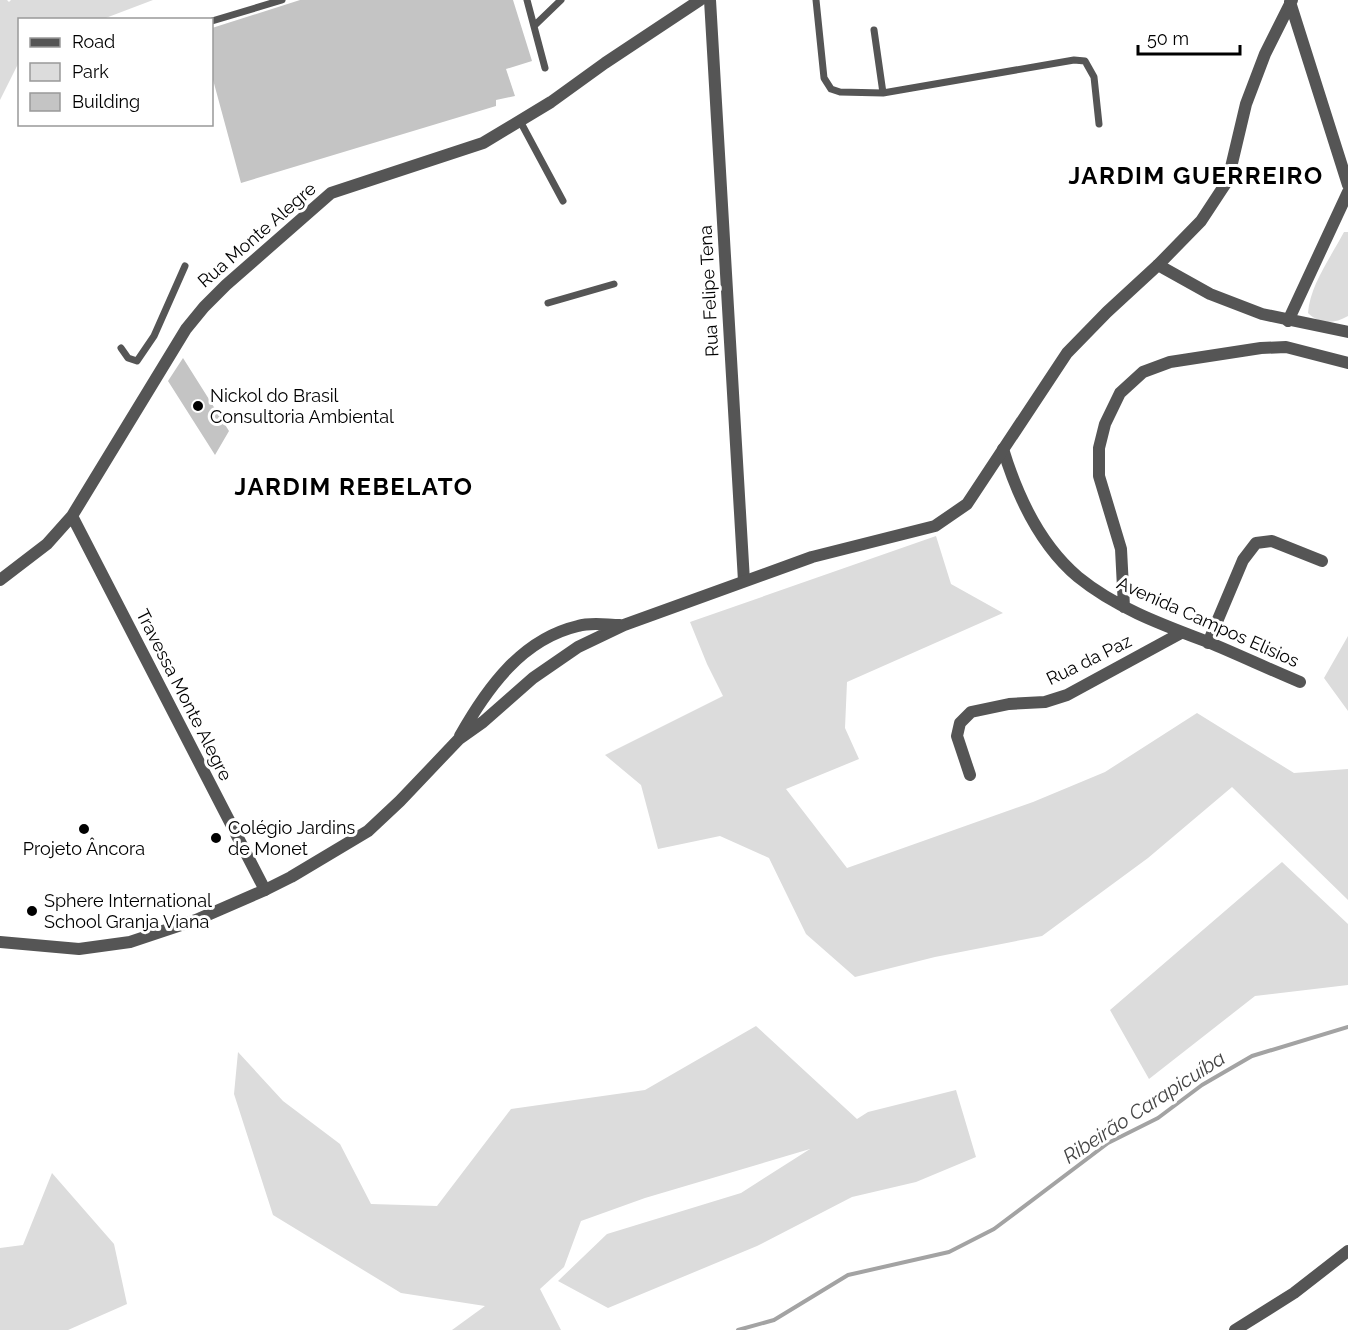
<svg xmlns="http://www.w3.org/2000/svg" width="1348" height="1330" viewBox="0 0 1348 1330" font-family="Raleway,sans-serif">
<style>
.green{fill:#dcdcdc}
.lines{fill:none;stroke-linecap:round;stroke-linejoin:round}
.stream{stroke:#a3a3a3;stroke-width:4}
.building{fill:#c4c4c4}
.service{stroke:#555;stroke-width:7}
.minor{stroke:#555;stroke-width:12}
.tertiary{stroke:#555;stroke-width:12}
.poi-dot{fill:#000;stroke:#fff;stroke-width:2}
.labels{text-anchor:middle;stroke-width:6;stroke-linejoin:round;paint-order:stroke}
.street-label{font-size:18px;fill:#000;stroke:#fff}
.poi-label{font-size:18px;fill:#000;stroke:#fff;text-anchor:start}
.water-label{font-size:20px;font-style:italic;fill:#444;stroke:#fff}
.district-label{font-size:24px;font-weight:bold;letter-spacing:1.5px;fill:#000;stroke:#fff}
</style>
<rect width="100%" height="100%" fill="#fff"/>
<path class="green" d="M0,0H7L9,2L11,0H153L103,19L20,20L19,62L0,100Z
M1344,232H1348V316C1334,324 1320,325 1308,313C1310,285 1331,257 1344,232Z
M936,536L951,584L1003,613L847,682L845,728L859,759L786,789L847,868L1033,802L1105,772L1197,713L1294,773L1348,769V900L1232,787L1148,858L1042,936L935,957L855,977L806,934L769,858L720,836L658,849L641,785L605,755L723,696L707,664L690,622Z
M1348,636V711L1324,678Z
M1282,862L1348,924V985L1255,996L1149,1079L1110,1010Z
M756,1026L857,1119L868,1112L956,1090L976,1157L916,1182L852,1197L757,1246L608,1308L558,1281L607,1234L741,1193L810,1149L645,1198L581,1221L564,1267L540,1289L561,1330H452L485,1306L401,1293L273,1215L234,1094L238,1052L283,1101L340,1144L371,1204L437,1206L511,1109L645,1090Z
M52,1173L114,1244L127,1304L68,1330H0V1248L23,1245Z"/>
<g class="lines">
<path class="stream" d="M738,1330L774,1320L848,1275L949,1252L994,1229L1108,1143L1158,1118L1202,1085L1252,1056L1348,1027"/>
</g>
<path class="building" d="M300,0H513L532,61L506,69L515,96L496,100V106L241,183L212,76V28Z
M183,358L229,431L215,455L168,381Z"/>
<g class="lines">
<path class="service" d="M527,0L545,68
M816,0L824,78L831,89L840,92L883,93L874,30
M212,21L282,0
M534,26L561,0
M883,93L1074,60L1085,61L1094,77L1099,124
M520,121L563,201
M548,303L614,284
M121,348L128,358L137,361L154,336L185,266"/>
<path class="minor" d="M710,0L744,581
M1290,2L1348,185
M1158,265L1201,221L1228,180L1246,104L1265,54L1292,0
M1288,321L1348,192
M1003,449C1017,495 1040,545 1078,577C1116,608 1163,625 1208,642C1239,655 1269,669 1300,682
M72,516L265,890
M0,580L47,544L72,516L186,329L204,307L226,285L331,193L483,143L551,102L605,63L700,0
M1124,607L1121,549L1099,476V448L1105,424L1120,393L1143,372L1170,362L1261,348L1286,347L1348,363
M1208,643L1243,560L1256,543L1272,541L1322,561
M970,775L957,736L960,723L971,712L1009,704L1045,702L1067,695L1181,633
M1235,1330L1294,1293L1348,1251"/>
<path class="tertiary" d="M460,736C487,688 522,639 578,626C591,622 607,625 620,625
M0,942L79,949L130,942L196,920L265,890L291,877L368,831L400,801L459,739L483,722L533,678L578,647L624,625L812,557L935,526L967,504L1067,353L1107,312L1158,265L1210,294L1262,314L1348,332"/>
</g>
<g class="poi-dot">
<circle cx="198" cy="406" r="6"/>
<circle cx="84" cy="829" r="6"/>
<circle cx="216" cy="838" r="6"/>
<circle cx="32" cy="911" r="6"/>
</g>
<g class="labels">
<g class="street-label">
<text transform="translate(257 235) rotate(-41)" y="6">Rua Monte Alegre</text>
<text transform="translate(709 291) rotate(-93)" y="6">Rua Felipe Tena</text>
<text transform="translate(1208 622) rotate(24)" y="6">Avenida Campos Elisios</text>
<text transform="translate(1089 660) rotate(-26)" y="6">Rua da Paz</text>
<text transform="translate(184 695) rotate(63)" y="6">Travessa Monte Alegre</text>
</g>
<g class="poi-label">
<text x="210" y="402">Nickol do Brasil<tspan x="210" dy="21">Consultoria Ambiental</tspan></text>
<text x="228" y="834">Colégio Jardins<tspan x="228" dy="21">de Monet</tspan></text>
<text x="84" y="855" text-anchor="middle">Projeto Âncora</text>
<text x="44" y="907">Sphere International<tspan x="44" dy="21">School Granja Viana</tspan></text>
</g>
<g class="water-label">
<text transform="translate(1144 1107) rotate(-33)" y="7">Ribeirão Carapicuíba</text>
</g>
<g class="district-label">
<text x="1196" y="184">JARDIM GUERREIRO</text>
<text x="354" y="495">JARDIM REBELATO</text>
</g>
</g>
<rect x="18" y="18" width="195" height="108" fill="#ffffff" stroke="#999999" stroke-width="1.5"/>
<rect x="30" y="38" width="30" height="9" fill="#555555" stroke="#999999" stroke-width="1.5"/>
<text x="72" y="48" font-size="18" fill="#000000">Road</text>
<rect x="30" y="63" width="30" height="18" fill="#dcdcdc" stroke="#999999" stroke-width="1.5"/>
<text x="72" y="78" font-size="18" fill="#000000">Park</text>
<rect x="30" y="93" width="30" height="18" fill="#c4c4c4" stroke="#999999" stroke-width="1.5"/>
<text x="72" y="108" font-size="18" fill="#000000">Building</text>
<path d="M1138 45v9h102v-9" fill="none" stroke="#000000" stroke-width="3"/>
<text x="1147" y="45" font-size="18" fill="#000000" stroke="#ffffff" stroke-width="4.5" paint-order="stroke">50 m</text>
</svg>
